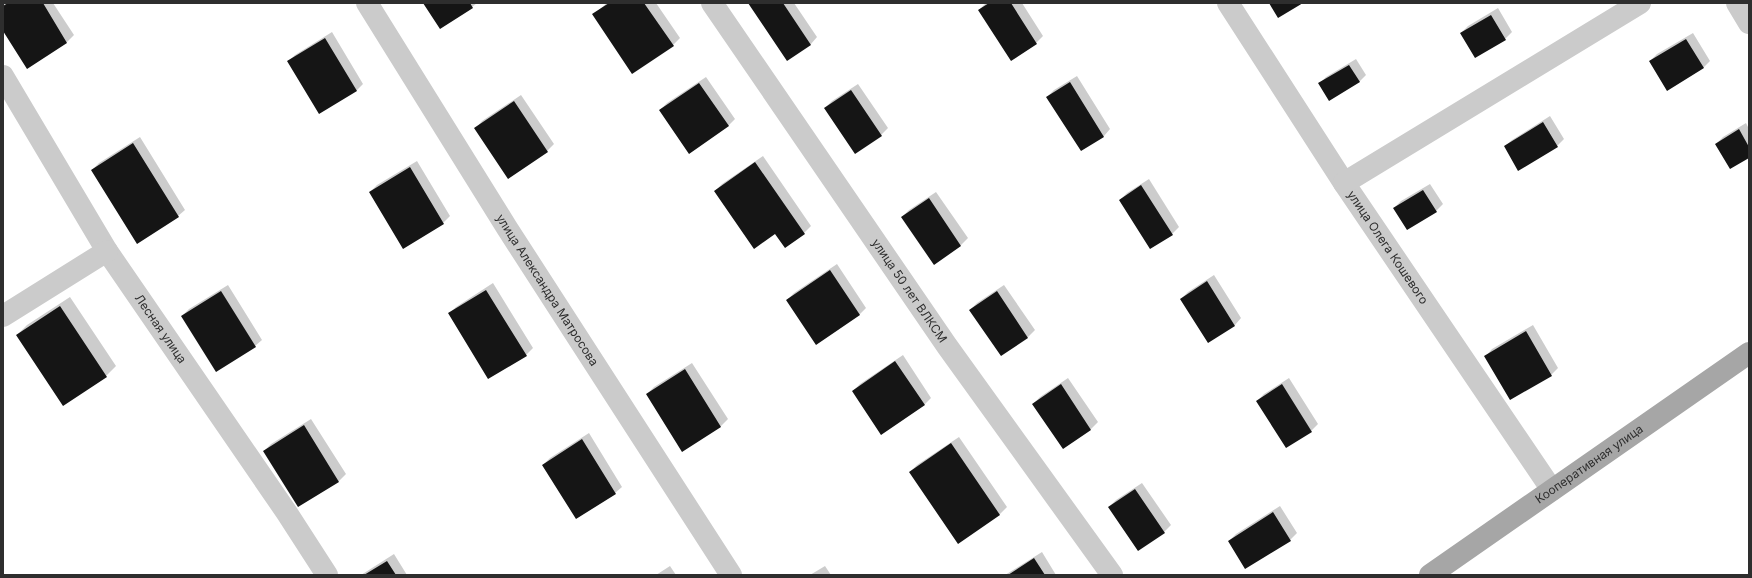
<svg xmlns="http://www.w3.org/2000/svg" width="1752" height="578" viewBox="0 0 1752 578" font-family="Inter,sans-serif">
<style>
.shadow{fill:#0003}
.building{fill:#151515}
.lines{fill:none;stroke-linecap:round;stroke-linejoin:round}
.minor{stroke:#cbcbcb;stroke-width:22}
.major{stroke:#a6a6a6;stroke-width:22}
.labels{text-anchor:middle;stroke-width:4;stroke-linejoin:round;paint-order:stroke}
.street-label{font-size:12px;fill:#2e2e2e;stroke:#fff}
</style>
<rect width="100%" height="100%" fill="#fff"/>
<path class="shadow" d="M6,3H53L74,35L67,42L27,67L3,29V5Z
M424,3H477L472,7Z
M607,3H656L680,38L673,45L593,15Z
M749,3H794L817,37L811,44L788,60Z
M986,3H1022L1043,36L1036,43L979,10Z
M1498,8L1512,32L1505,39L1461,33L1468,26Z
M332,32L363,84L356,91L288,62L295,55Z
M1693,33L1710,61L1703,68L1650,61L1657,54Z
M1356,59L1366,75L1359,82L1319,84L1326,77Z
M1077,76L1110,129L1104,136L1081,150L1047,97L1054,90Z
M706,77L735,119L728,126L660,110L667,103Z
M858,84L888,128L881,135L825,108L832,101Z
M521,95L554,144L547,151L476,128L482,121Z
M1550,116L1564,139L1557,146H1505L1512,140Z
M1746,123L1749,129V156L1716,144L1723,137Z
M140,137L185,210L178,216L92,170L99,163Z
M763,156L811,226L804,233H776L715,191L722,184Z
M417,161L450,216L443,223L370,192L377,185Z
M1149,179L1179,227L1172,234L1120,200L1127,193Z
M1430,184L1443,204L1436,211L1394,208L1401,201Z
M936,192L968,238L961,245L934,263L902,217L909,210Z
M837,264L866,308L859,315L787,300L794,293Z
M1214,275L1241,318L1235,325L1208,342L1181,299L1188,292Z
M493,283L533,348L526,355L449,314L456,307Z
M228,285L262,340L255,346L182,316L189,309Z
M1004,285L1035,330L1028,337L1001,355L970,310L977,303Z
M70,297L116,366L106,376L17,335L27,325Z
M1533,325L1558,368L1551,375L1486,356L1492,349Z
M903,355L931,398L925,404L853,391L860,384Z
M692,363L728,419L721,426L683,450L647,394L654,387Z
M1068,378L1098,422L1091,429L1063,448L1033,404L1040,397Z
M1289,378L1318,424L1311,431L1257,401L1264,394Z
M311,419L346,474L339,481L298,506L264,451L271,444Z
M589,433L622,487L615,493L543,465L550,458Z
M959,437L1007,507L1000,514L958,543L910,472L917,465Z
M1142,483L1171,525L1164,532L1138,550L1109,507L1116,500Z
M1280,506L1297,533L1290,540L1229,541L1236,534Z
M1042,552L1056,575H1005Z
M394,554L407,575H361Z
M670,566L676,575H656Z
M825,566L831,575H810Z"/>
<path class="building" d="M8,3H43L67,43L27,69L3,31V6Z
M423,3H470L473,8L440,29Z
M609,3H644L674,46L632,74L592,14Z
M748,3H783L811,45L787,61Z
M989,3H1011L1037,44L1011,61L978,10Z
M1269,3H1303L1278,18Z
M1491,15L1506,40L1475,58L1460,33Z
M325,38L357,91L319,114L287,61Z
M1686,39L1704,68L1667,91L1649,61Z
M1349,65L1360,82L1329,101L1318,83Z
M1070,82L1104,137L1081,151L1046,97Z
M699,83L729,126L689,154L659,110Z
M851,90L882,136L855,154L824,108Z
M514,101L548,152L508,179L474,128Z
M1543,122L1558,147L1518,171L1504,146Z
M1739,129L1749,147V158L1730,169L1715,144Z
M133,143L179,217L137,244L91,170Z
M755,162L805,234L785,248L775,234L754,249L714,191Z
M410,167L444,224L403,249L369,192Z
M1141,185L1173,235L1150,249L1119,200Z
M1423,190L1437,212L1407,230L1393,208Z
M929,198L961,246L934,265L901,217Z
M830,270L860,315L816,345L786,300Z
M1207,281L1235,326L1208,343L1180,299Z
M486,290L527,356L488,379L448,313Z
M221,291L256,347L216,372L181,316Z
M997,291L1028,338L1001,356L969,310Z
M60,306L107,377L63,406L16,335Z
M1526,331L1552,376L1510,400L1484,356Z
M895,361L925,405L881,435L852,391Z
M685,369L721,427L682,452L646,394Z
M1061,384L1091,430L1063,449L1032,404Z
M1282,384L1312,432L1286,448L1256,401Z
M304,425L339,482L298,507L263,451Z
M582,439L616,494L576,519L542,465Z
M951,443L1000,515L958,544L909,472Z
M1135,489L1165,533L1138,551L1108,507Z
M1273,512L1291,541L1245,569L1228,541Z
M1034,558L1045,575H1008Z
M387,561L396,575H364Z"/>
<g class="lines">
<g class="minor">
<path id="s1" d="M367,3L507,228L731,575"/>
<path id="s2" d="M712,3L947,346L1112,575"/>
<path id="s3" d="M1228,3L1344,183L1552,490"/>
<path d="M1737,3L1749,23"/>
<path id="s4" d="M3,76L107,251L287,513L327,575"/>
<path d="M1344,183L1640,3"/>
<path d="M3,316L107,251"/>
</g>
<path class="major" id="s5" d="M1430,575L1749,353"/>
</g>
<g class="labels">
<g class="street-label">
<text dy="4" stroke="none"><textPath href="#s3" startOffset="292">улица Олега Кошевого</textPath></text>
<text dy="4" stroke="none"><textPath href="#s1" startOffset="339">улица Александра Матросова</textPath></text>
<text dy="4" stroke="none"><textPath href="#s2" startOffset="349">улица 50 лет ВЛКСМ</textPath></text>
<text dy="4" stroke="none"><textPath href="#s4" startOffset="298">Лесная улица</textPath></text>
<text dy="4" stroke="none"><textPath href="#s5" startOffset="194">Кооперативная улица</textPath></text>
</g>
</g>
<rect width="1752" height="578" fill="none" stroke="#2e2e2e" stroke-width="8"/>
</svg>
